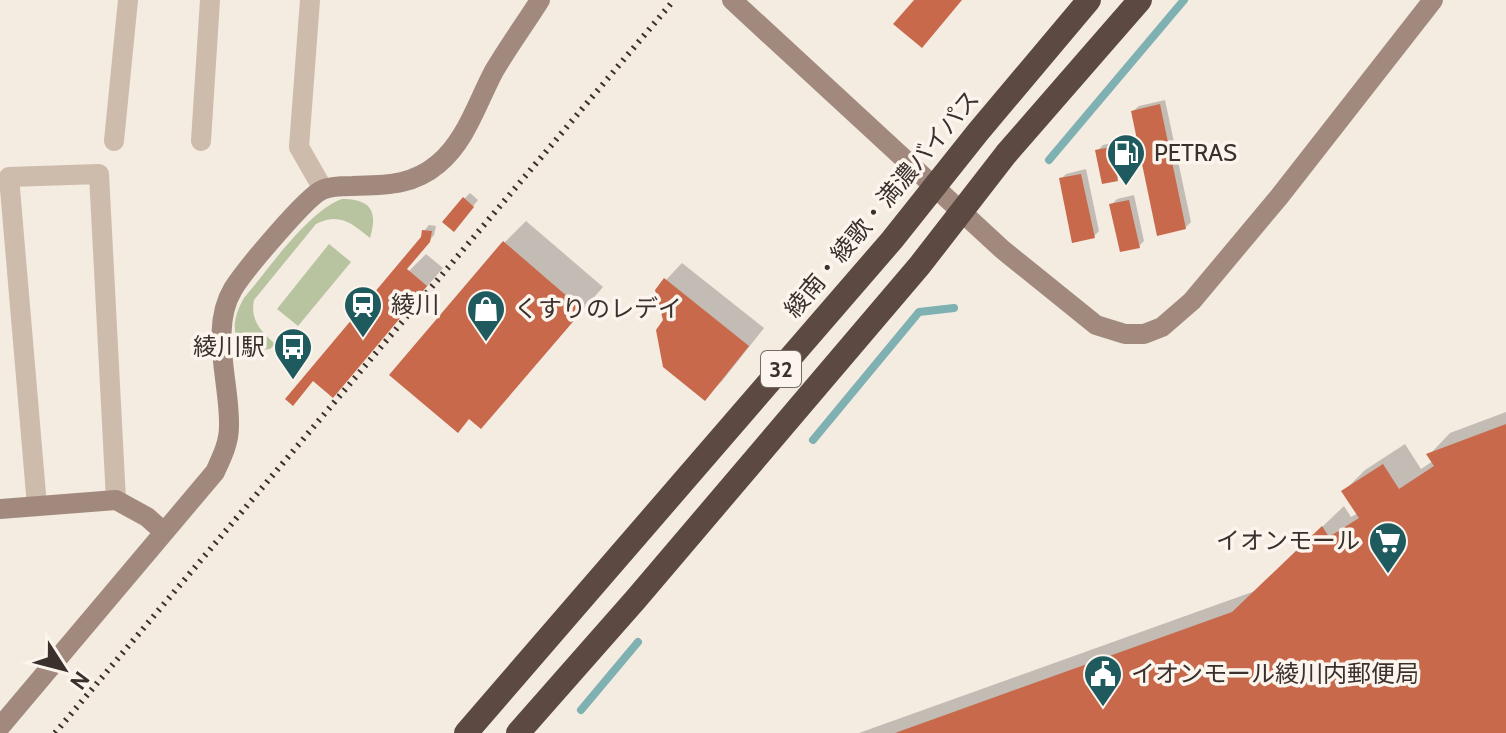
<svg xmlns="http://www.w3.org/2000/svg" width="1506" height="733" viewBox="0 0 1506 733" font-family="Cabin,'Noto Sans JP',sans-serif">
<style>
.green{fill:#b8c4a0}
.shadow{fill:#0003}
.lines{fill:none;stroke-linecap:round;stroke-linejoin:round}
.stream{stroke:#7fb0b2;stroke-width:8}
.building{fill:#c8694b}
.street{stroke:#cdbbac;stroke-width:20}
.secondary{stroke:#a18a7d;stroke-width:20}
.highway{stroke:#5c4a42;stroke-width:24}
.rail{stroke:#3b302b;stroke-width:6;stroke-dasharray:2 6;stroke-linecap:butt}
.labels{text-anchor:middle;stroke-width:7;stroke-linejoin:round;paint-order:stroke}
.shield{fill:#fbf5ee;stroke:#756b66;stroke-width:2}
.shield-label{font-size:22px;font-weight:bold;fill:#3b302b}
.poi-label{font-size:24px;fill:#3b302b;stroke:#fbf5ee;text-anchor:start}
.street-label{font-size:24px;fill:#3b302b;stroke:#fbf5ee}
</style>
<rect width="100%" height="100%" fill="#f4ebe1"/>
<path class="green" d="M342,199C371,199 378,211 370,238C352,223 339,212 316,224L254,300C250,321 261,331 275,344L270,349C232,354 227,327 244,298C268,270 308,211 342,199Z
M329,244L351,262L298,326L277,309Z"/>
<path class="shadow" d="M1165,100L1191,222L1185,228L1133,111L1139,106Z
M1116,142L1122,174L1117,179L1097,151L1103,145Z
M1086,169L1099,231L1094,236L1061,179L1066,174Z
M470,193L478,200L459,224L464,199Z
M1134,195L1144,241L1139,246L1111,205L1117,199Z
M526,221L603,287L481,427L504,243Z
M429,225L436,226L434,235L406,269L408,272L426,254L443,268L333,395L423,238L424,231Z
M682,263L764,328L722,381L705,398L666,320V280Z
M1506,412V733H859L1255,591L1344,506L1351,517L1358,513L1344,491L1365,470L1405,444L1421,469L1433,461L1429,455L1450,433Z"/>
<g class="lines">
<path class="stream" d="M1049,160L1184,0
M813,440L919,312L954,308
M581,710L638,642"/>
</g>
<path class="building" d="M914,0H962L922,48L893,24Z
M1160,104L1186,229L1157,236L1131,111Z
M1111,147L1118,181L1102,184L1095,150Z
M1081,174L1095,238L1072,243L1059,178Z
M463,197L474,207L454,232L442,222Z
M1129,200L1140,248L1120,252L1109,204Z
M422,230L432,231L430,242L407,269L427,286L333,398L313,381L293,406L285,399L421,237Z
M503,241L583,310L481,429L469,419L458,433L389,375Z
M664,278L749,346L705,401L663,367L656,330L663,320L655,290Z
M1506,424V733H895L1232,612L1322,526L1329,537L1359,518L1341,491L1383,464L1399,489L1434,466L1426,454Z"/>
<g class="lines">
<path class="street" d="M310,0L299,147L323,189
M114,141L128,0
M201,141L210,0
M37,506L9,177L99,174L116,500"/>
<path class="secondary" d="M732,0L1003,250L1096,325L1125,334H1144L1162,327L1192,301L1279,197L1433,0
M0,509L116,500L147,517L164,532
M0,727L215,472C222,457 229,443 229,426C230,382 209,329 233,289C244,271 306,197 322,190C330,186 344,186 352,186C385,185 412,186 438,164C466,141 477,103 494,71C508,47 525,24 540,0"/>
<path class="highway" d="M466,733L892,240L978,132L1089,0
M518,733L636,599L920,265L1006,154L1140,0"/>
<path class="rail" d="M55,733L674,0"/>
</g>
<defs>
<symbol id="fuel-pin" viewBox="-11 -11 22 30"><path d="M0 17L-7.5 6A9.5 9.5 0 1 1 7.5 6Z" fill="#1f5a5e" stroke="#fbf5ee"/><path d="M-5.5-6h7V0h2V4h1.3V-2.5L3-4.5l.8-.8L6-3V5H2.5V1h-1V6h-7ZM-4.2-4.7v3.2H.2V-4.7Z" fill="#fff"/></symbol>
<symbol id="station-pin" viewBox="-11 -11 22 30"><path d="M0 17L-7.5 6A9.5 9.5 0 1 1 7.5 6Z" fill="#1f5a5e" stroke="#fbf5ee"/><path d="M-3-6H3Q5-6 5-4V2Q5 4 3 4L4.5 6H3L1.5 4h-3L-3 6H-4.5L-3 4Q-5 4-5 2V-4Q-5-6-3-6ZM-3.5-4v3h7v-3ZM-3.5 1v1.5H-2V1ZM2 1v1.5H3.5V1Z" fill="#fff"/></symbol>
<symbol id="shop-pin" viewBox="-11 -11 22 30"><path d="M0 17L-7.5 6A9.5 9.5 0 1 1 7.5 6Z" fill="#1f5a5e" stroke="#fbf5ee"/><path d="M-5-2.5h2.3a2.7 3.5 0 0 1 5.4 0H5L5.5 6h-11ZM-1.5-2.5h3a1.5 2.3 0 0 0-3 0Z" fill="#fff"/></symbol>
<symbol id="bus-pin" viewBox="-11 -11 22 30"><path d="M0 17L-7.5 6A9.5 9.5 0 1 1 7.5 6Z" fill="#1f5a5e" stroke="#fbf5ee"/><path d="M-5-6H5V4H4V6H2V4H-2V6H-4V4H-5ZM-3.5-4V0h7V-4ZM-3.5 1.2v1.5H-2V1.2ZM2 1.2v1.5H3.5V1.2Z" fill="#fff"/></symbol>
<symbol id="supermarket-pin" viewBox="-11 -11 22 30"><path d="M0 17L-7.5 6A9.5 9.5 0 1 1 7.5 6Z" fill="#1f5a5e" stroke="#fbf5ee"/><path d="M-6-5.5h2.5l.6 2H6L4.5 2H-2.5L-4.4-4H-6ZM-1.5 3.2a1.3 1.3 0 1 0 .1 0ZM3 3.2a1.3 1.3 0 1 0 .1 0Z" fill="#fff"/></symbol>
<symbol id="civic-pin" viewBox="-11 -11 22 30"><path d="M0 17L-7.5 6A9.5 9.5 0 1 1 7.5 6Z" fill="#1f5a5e" stroke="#fbf5ee"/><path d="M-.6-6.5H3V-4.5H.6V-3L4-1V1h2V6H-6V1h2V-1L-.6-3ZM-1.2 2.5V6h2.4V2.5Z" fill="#fff"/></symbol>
</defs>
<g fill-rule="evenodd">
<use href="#fuel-pin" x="1104" y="131" width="44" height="60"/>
<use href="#station-pin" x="341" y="283" width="44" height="60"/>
<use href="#shop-pin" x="464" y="287" width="44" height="60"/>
<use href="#bus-pin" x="271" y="325" width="44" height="60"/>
<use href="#supermarket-pin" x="1366" y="519" width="44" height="60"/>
<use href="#civic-pin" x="1081" y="652" width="44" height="60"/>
</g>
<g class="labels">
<rect class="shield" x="761" y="351" width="40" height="36" rx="6"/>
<g class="shield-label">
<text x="781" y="377">32</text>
</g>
<g class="poi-label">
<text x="1154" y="161">PETRAS</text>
<text x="391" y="313">綾川</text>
<text x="514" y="317">くすりのレデイ</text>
<text x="265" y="355" text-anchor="end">綾川駅</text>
<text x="1360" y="549" text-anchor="end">イオンモール</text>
<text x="1131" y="682">イオンモール綾川内郵便局</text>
</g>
<g class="street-label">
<text transform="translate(882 204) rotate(-50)" y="8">綾南・綾歌・満濃バイパス</text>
</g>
</g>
<g transform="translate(64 669) rotate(126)" stroke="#fbf5ee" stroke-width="6" paint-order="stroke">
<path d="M0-6L14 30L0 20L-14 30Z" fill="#3b302b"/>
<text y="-12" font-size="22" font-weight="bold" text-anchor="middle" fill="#3b302b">N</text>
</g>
</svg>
